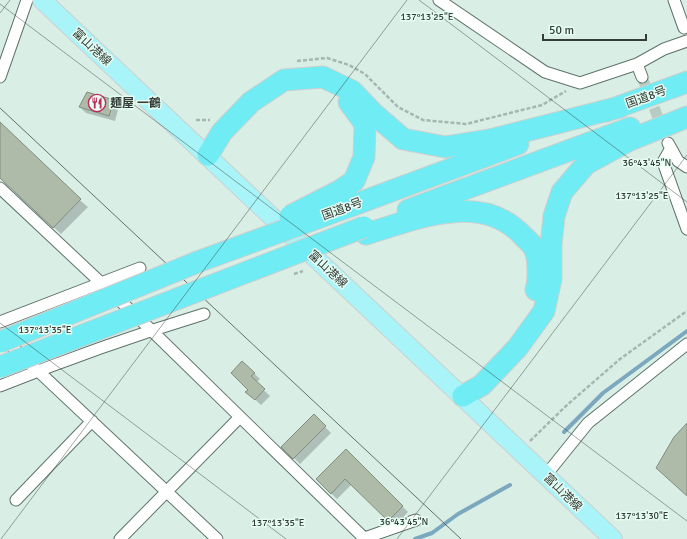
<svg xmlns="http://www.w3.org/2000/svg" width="687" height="539" viewBox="0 0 687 539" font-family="Signika,'Noto Sans JP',sans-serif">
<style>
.shadow{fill:#0003}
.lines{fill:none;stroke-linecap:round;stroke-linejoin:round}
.stream{stroke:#7ba8be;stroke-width:4}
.building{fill:#afbba9;stroke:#828d7d}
.street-tunnel{stroke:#b8cbc3;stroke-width:11;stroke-dasharray:11 5.5;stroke-linecap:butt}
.street-casing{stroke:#5f736b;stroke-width:13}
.primary-casing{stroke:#ced0cf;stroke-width:20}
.highway-casing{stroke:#ced0cf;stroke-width:23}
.path{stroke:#a5b7af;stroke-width:2.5;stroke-dasharray:4 2;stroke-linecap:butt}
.street{stroke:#fff;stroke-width:11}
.primary{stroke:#a9f4f8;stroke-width:18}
.highway{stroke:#6fecf4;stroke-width:21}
.tram{stroke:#626f6a;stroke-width:1}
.highway-bridge-casing{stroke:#ced0cf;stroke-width:23;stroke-linecap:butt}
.highway-bridge{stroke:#6fecf4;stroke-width:21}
.ticks{fill:none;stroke:#333c38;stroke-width:1;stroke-opacity:0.45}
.labels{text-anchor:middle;stroke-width:3;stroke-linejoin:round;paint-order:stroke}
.street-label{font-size:12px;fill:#333c38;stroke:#e6fdf3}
.poi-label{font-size:12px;font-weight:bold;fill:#333c38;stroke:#e6fdf3;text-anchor:start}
.ticks-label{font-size:10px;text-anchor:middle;fill:#333c38;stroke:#e6fdf3;stroke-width:3;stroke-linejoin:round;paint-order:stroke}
</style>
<rect width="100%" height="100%" fill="#d9efe6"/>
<path class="shadow" d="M113,100L119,106L115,121L86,113L80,107Z
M0,132L88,207L61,234L0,177Z
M242,362L260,379L256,383L270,396L261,405L247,392L249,390Z
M314,416L331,433L300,464L283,447Z
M346,450L408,512L395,526L352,484L337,499L317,479Z"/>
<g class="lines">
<path class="stream" d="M564,432L603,393L687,331
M415,539L432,533L458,514L510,485"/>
</g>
<path class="building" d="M87,92L114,100L109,116L79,107Z
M0,122L81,199L53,228L0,178Z
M242,361L255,373L251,376L265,389L255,400L245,392L248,390L231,373Z
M314,414L326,426L293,459L281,447Z
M687,423V496L656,468L674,437Z
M346,449L403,506L388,521L345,479L331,494L316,479Z"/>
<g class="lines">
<path class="street-tunnel" d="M642,77L663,130"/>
<defs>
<path id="street" d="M439,0L545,72L580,83L637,64L664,49L687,41
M674,0L684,28
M637,64L642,77
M0,77L27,0
M668,143L678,161L687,167
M671,148L663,162L687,229
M0,188L148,327L364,538
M0,322L140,268
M3,338L217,539
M0,386C67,359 135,335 204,314
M546,475L588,423L687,344
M16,500L92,421
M120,539L240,417
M362,539L416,520"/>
<path id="primary" d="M42,0L613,539"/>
<path id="highway" d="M607,111L687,82
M208,155L222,132L251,102L284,80L323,77L352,91L374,114L403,139L445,147L494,139L620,107
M341,190L354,181L364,157L365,124L349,102
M351,206L518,144
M408,210L630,128
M366,234C416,219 482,190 524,237C527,240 532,244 534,248C539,257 539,280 536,290
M463,396L482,385L518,347L544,311L551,279V245L554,216L562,192L586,164L630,140L687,117"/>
</defs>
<use href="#street" class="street-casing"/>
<use href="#primary" class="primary-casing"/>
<use href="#highway" class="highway-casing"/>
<path class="path" d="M297,61L327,58L349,65L365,74L398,107L423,120L466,124L542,105L566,91
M196,120H210
M294,274L303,271
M530,441L567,405L620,359L687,311"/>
<use href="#street" class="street"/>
<use href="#primary" class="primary"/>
<use href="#highway" class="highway"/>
<path class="tram" d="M0,108L461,539"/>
<defs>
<path id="highway-bridge" d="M290,216L341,190
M0,342L200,261L351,206
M0,367L364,227"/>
</defs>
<use href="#highway-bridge" class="highway-bridge-casing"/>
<use href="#highway-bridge" class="highway-bridge"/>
</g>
<path class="ticks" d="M419,0L687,202M0,4L687,521M0,13L10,0M0,323L286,539M1,539L407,0M397,539L687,155"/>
<defs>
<symbol id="restaurant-ring" viewBox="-11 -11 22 22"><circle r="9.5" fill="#e6fdf3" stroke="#bc2d5b" stroke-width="1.5"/><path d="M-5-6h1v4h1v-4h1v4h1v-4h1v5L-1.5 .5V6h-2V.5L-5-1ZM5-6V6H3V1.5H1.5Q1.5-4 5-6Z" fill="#bc2d5b"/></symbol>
</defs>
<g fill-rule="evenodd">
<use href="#restaurant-ring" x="87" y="93" width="20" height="20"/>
</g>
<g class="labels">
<g class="street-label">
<text transform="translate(92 47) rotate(43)" y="4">富山港線</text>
<text transform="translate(646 97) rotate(-20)" y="4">国道8号</text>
<text transform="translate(342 209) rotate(-20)" y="4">国道8号</text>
<text transform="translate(328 269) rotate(43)" y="4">富山港線</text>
<text transform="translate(563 492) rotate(44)" y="4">富山港線</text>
</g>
<g class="poi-label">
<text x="110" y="107">麺屋 一鶴</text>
</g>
</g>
<g class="ticks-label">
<text x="427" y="20">137°13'25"E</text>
<text x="647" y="166">36°43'45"N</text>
<text x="642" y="199">137°13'25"E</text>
<text x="45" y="333">137°13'35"E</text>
<text x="642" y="519">137°13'30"E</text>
<text x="404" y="525">36°43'45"N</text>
<text x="278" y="526">137°13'35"E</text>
</g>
<path d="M543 34v6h103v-6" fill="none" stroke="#333c38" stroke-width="2"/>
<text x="549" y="34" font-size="12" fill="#333c38" stroke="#e6fdf3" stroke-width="3" paint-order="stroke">50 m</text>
</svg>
